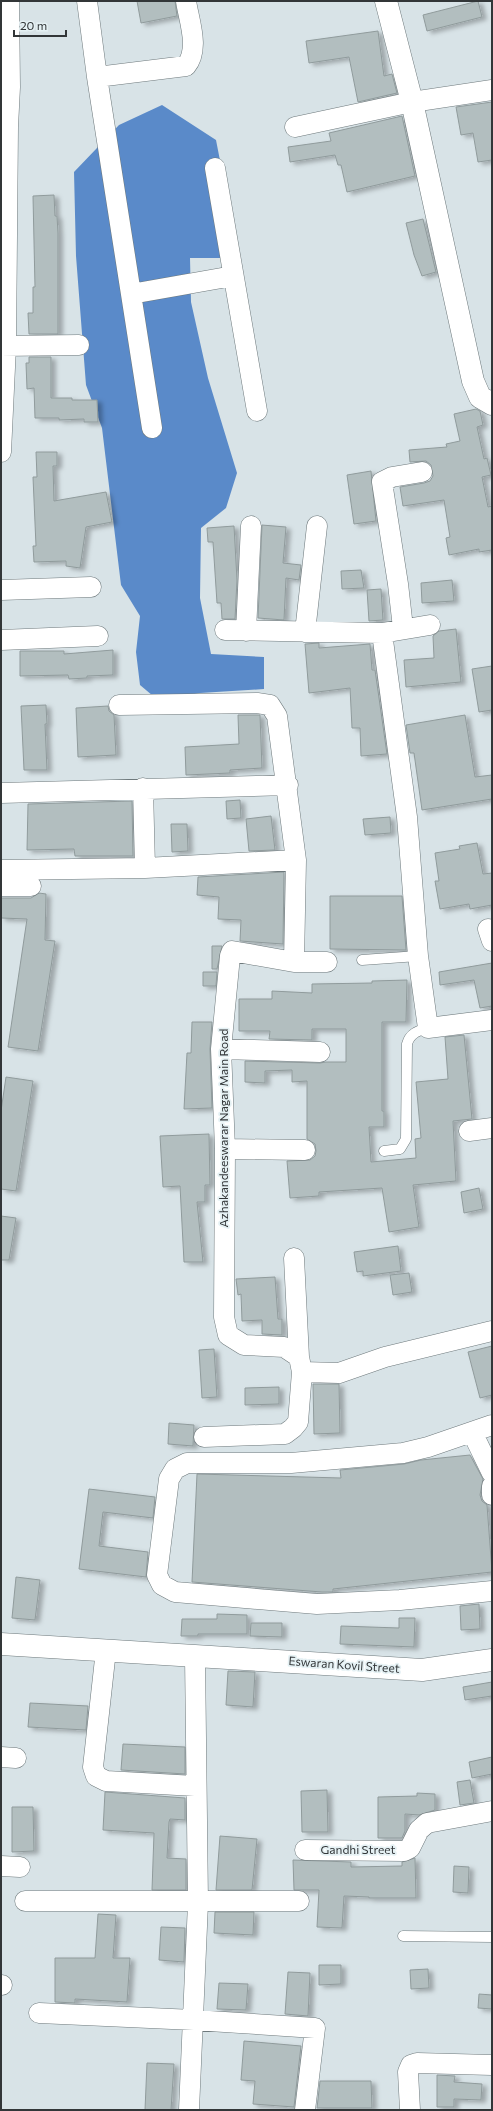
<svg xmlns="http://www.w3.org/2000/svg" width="493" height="2111" viewBox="0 0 493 2111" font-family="Commissioner,sans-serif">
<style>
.water{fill:#5a8ac9}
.building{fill:#b2bebf;stroke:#909b9c;filter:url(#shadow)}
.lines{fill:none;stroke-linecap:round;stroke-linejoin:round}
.lane-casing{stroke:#6e797c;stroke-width:11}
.street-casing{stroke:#6e797c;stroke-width:21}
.secondary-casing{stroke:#6e797c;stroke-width:23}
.lane{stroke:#fff;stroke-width:10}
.street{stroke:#fff;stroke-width:20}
.secondary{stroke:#fff;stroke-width:22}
.labels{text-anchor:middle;stroke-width:3.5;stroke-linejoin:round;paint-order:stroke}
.street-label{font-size:12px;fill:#323638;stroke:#e5f1f4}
</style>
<defs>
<filter id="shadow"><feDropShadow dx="4.5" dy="2.5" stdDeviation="2" flood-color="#0004"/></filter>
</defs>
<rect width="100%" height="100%" fill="#d8e3e7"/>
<path class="water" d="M162,105L216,140L239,258H190L191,302L208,378L237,473L226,508L201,528L200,598L211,654L264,657V689L200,693L159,701L140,685L136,652L140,616L121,585L102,428L86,385L76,256L74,172L119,125Z"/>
<path class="building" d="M137,1H175L177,16L141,23Z
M478,1L482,17L427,31L423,15Z
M378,31L384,76L392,74L397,93L358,102L349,57L309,63L306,41Z
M492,102V160L478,162L473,133L461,135L456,107Z
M402,116L415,176L347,192L341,165H338L335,155L290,162L288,147L331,141L329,133Z
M54,195L55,216H57L58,233V334H29L28,313H33V287H35L33,196Z
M423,219L436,272L422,276L414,255L406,223Z
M29,357H51V398H72V400H97L98,422H84V419L59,420V418H35L34,388L27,389L26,363H29Z
M476,409L480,411L483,425L477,427L484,459L487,458L491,475L482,477L488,507L492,506V550L479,552V549L449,555L446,538L450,537L444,500L403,506L400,487L424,483L430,481L433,476L431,465L426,461L410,462L409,450L447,447L446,444L460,441L454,414Z
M36,452H57V466H53L54,501L106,492L112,522L86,527L80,568L66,566V561L34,562L33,546H36L33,477H37Z
M371,471L376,521L354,524L347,475Z
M262,525L286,527L283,563L301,565L299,580L286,578L284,620L258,618Z
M234,526L237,580L235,619H222L221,603H217L213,542H208L207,528Z
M361,570L364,588L342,589L341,571Z
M452,580L454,601L422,603L421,583Z
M381,589L383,620L369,621L367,590Z
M456,629L461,682L406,687L404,660L434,658L433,636L439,631Z
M319,643V648L370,644L372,670H375L387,754L361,756L360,728H352L350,688L309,693L305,644Z
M113,650V675L87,676V678L69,679L68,675L20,676V651H64V654Z
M492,666V710L479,712L472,669Z
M46,705L47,724H45L47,770H24L21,706Z
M108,706L109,711L114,715L116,755L78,757L76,708Z
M238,715H260L262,768L230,770V773L186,775L185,747L239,744Z
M465,715L475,777L492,775V799L422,810L414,753H410L406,725Z
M240,800L241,818L227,819L226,801Z
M132,801L133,856H75L74,849L27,850L28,804Z
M271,816L275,850L249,851L246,819Z
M390,817L391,833L365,835L363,819Z
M171,824H187L188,851L172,852Z
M477,843L483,874L492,873V905L470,909L469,904L440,909L435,881H439L435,853L460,849L459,846Z
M284,872L283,944L240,941L241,920L218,919L219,897L197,895L198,877Z
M39,893L46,894L45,940L55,941L38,1051L8,1047L27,919L1,918V898H31Z
M330,896H402L406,950L330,949Z
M212,946H222L217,969H212Z
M492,963V1006L480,1008L474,980L440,985L439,972Z
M203,972H217L216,986H203Z
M407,980L406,1022H382V1111H384V1127H369L371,1162L416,1158L415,1139L421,1138L416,1082L448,1079L445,1037L464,1035L472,1119L453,1121L456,1181L413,1185L419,1227L389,1232L382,1188L319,1192V1196L290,1198L287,1161L310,1160L315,1156L316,1151L315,1144L307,1139V1081L292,1082V1070L265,1071V1083L245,1082V1061L320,1063L326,1062H346V1029H312V1040L269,1039L270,1031H239V999H272V991L312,993V984L372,983V981Z
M192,1022H212L210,1049L212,1108L184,1109L187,1053H191Z
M6,1077L33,1081L16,1191L1,1189V1111Z
M209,1134L210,1185H205V1202H197L203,1262H184L180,1186L163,1187L160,1136Z
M479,1188L483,1209L464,1213L461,1192Z
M1,1216L16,1218L9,1260H1Z
M398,1246L401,1271L363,1276V1271L357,1272L354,1252Z
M409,1273L412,1292L393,1295L390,1275Z
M275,1277L278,1319H282V1335L262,1334V1320L242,1321L241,1294L238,1295L236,1279Z
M492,1346V1395L480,1398L468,1352Z
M214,1349L217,1397L202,1398L199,1350Z
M313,1384H339L340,1433L314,1434Z
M279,1387V1404L245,1405V1388Z
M169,1423L194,1425L193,1446L168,1444Z
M470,1455L483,1479L480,1495L482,1501L487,1505L492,1572L333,1589V1592H322L192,1582L197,1474L341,1478L340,1470L404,1464L421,1460Z
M89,1489L155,1497L153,1518L103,1512L99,1546L148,1552L146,1577L79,1569Z
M16,1577L40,1580L35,1620L12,1618Z
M479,1604L480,1629L461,1630L460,1606Z
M217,1614L247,1615V1634H198V1636H181L182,1619H217Z
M399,1618H415L414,1647L340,1644L341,1626L399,1628Z
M251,1623H282V1637L250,1636Z
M228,1671L255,1672L253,1707L226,1705Z
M492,1682V1696L465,1700L463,1687Z
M30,1703L88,1706L86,1730L28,1727Z
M123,1744L185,1747V1774L121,1770Z
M492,1757V1774L472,1778L469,1762Z
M470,1780L474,1803L460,1805L457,1782Z
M327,1790L328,1832H302L301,1791Z
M105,1792L185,1798V1820L170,1819L169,1822L167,1858L186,1859V1890H152L154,1833L103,1830Z
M417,1793L435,1794V1810L419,1815L405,1814V1831L402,1838H378V1797L417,1796Z
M12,1807H33L34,1851L12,1852Z
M220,1836L257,1839L252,1890H216Z
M415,1858L416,1898H369V1897L344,1896L342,1928L317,1927L319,1890H294L293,1860L351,1862V1867L402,1866V1862Z
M454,1866L469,1867L468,1893L453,1892Z
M215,1912H254L253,1935L214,1933Z
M98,1914L116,1915L113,1958H130L127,2002L75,1999V2003L55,2002V1958H95Z
M161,1927L185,1928L184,1962L159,1960Z
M319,1965H341V1984L319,1985Z
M428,1969L429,1988L411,1989L410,1970Z
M288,1972L310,1973L308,2016L285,2014Z
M219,1983L248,1984L246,2010L217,2009Z
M479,1994L492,1995V2009L478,2008Z
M244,2041L301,2046L294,2107L253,2104L255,2081L241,2080Z
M147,2063L174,2064L171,2110H145Z
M437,2075L455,2076L454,2082L482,2084L481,2100L454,2099V2107H437Z
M320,2081H371L372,2108H317Z"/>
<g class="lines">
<defs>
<path id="lane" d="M362,960L418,956
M384,1151L400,1149L406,1139L407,1044C410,1033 418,1031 428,1028
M403,1936L492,1937"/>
<path id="street" d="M87,1L97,77L152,428
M97,77L186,66C200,49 189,21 186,1
M295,127L412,102L492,90
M215,168L257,411
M131,294L233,276
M1,346L79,345
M1,452L6,346L8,127L10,87L9,1
M1,590L91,587
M403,628L398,584L382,482L392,477L422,472
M225,630L382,633L430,625
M246,631L251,526
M305,632L317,526
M382,633L407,817L418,956L428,1028L492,1020
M1,640L98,636
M119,705L257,703L270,705L277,716L296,860
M143,788L145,868
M1,793L288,785
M1,870L145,868L296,860L294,962L232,951L230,956L221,1049L225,1149L224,1317L228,1335L244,1345L284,1347L299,1357L302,1372L339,1373L385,1357L492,1331
M1,886H31
M488,929L492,941
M294,962H327
M221,1049L320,1052
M469,1131L492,1128
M225,1149L305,1150
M294,1258L299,1357
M492,1425L428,1447L403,1453L291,1463H187L175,1469L169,1479L157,1575L162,1585L175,1592L317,1604L400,1600L492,1591
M472,1432L492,1473
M204,1437L285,1434L293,1428L298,1422L302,1372
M492,1486V1495
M106,1650L93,1767L96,1776L106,1781L195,1786
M1,1757L16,1758
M305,1850L404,1851L410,1848L419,1830L427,1823L492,1811
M1,1866L20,1867
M25,1901H299
M1,1985H2
M39,2013L194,2020L315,2028L305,2110
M189,2110L198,1903L195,1656
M410,2110L408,2072L411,2065L417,2063L492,2065"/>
<path id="secondary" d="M386,1L412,102L473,381L480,397L492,404
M1,1644L422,1670L492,1660"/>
</defs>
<use href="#lane" class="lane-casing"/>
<use href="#street" class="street-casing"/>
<use href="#secondary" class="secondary-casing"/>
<use href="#lane" class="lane"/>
<use href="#street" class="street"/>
<use href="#secondary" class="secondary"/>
</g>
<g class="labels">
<g class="street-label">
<text transform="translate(224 1128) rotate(-90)" y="4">Azhakandeeswarar Nagar Main Road</text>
<text transform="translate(344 1665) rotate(4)" y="4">Eswaran Kovil Street</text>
<text x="358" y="1854">Gandhi Street</text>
</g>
</g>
<rect width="493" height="2111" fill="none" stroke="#323638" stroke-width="4"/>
<path d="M14 30v6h52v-6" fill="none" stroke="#323638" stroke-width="2"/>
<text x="20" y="30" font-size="12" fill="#323638" stroke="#e5f1f4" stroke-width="3" paint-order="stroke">20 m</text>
</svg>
